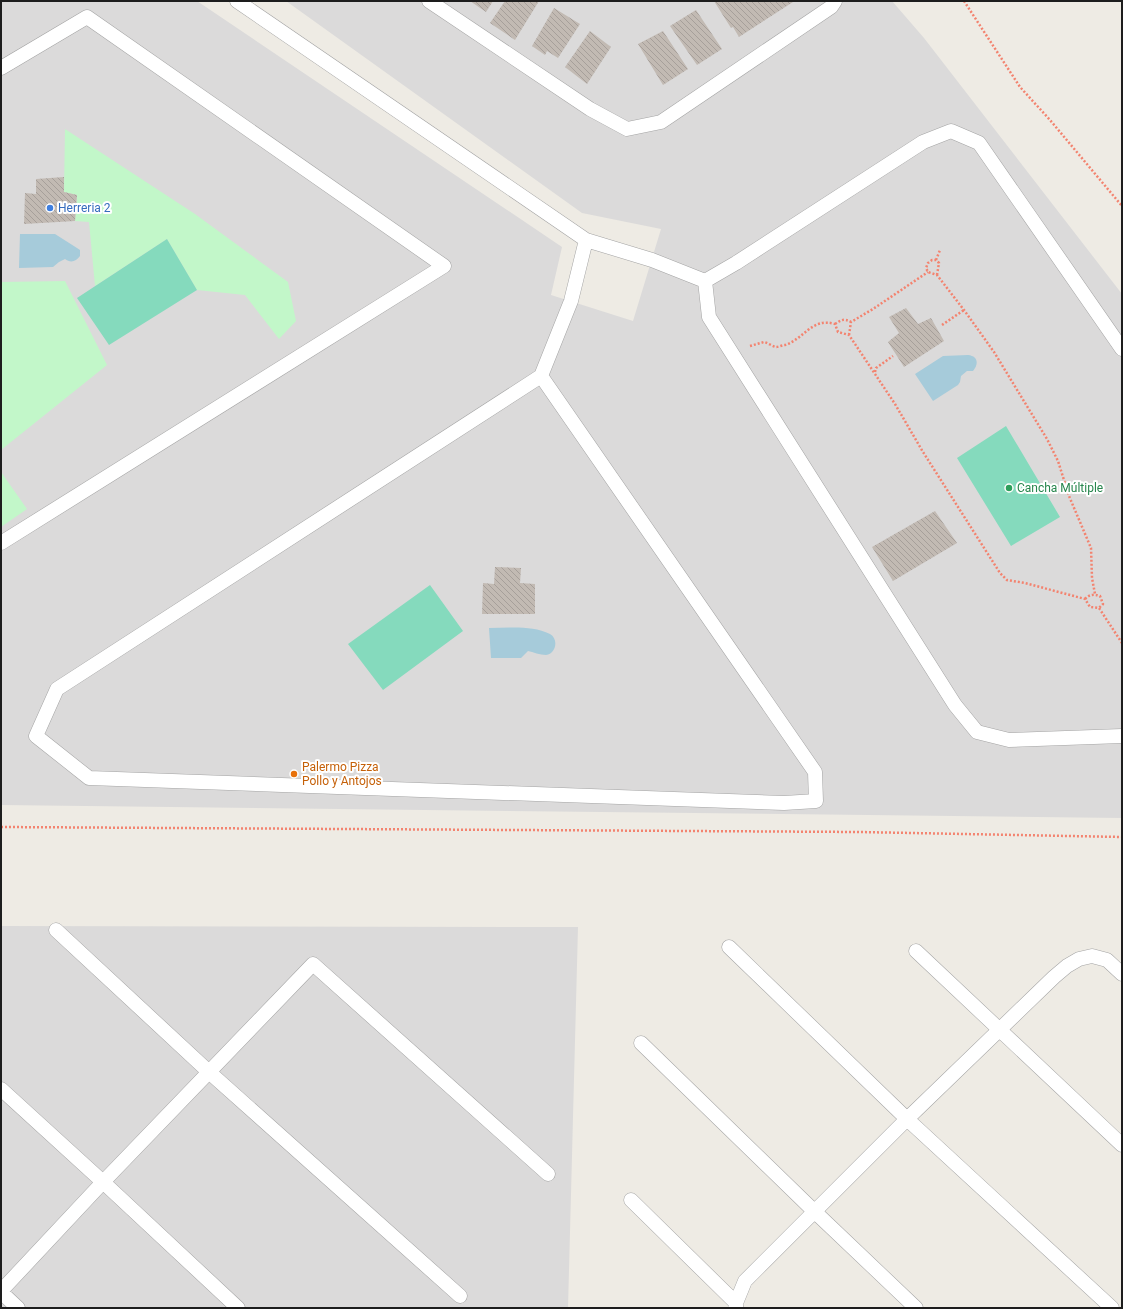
<svg xmlns="http://www.w3.org/2000/svg" width="1123" height="1309" viewBox="0 0 1123 1309" font-family="Roboto,sans-serif">
<style>
.residential{fill:#dbdada}
.park{fill:#c2f7c9}
.pitch{fill:#85dabd}
.water{fill:#a6cbda}
.building{fill:url(#building-back-hatch)}
.lines{fill:none;stroke-linecap:round;stroke-linejoin:round}
.service-casing{stroke:#a4a4a4;stroke-width:15}
.path{stroke:#f3836f;stroke-width:2.5;stroke-dasharray:2 2;stroke-linecap:butt}
.service{stroke:#fff;stroke-width:14}
.shop-dot{fill:#3f7fe0;stroke:#fff;stroke-width:1.5}
.leisure-dot{fill:#2e9e5b;stroke:#fff;stroke-width:1.5}
.food-dot{fill:#e8710a;stroke:#fff;stroke-width:1.5}
.labels{text-anchor:middle;stroke-width:4;stroke-linejoin:round;paint-order:stroke}
.shop-label{font-size:12px;fill:#366cbe;stroke:#fff;text-anchor:start}
.leisure-label{font-size:12px;fill:#27864d;stroke:#fff;text-anchor:start}
.food-label{font-size:12px;fill:#c56008;stroke:#fff;text-anchor:start}
</style>
<defs>
<pattern id="building-back-hatch" width="6" height="6" patternUnits="userSpaceOnUse"><rect width="6" height="6" fill="#c2bab3"/><path d="M-1 5l2 2M0 0l6 6M5-1l2 2" fill="none" stroke="#a69f9a"/></pattern>
</defs>
<rect width="100%" height="100%" fill="#eeebe4"/>
<path class="residential" d="M1,1H197L562,247L551,295L633,321L661,229L582,213L286,1H892L924,38L1122,294V818L1,805Z
M1,926L578,927L568,1308H1Z"/>
<path class="park" d="M65,129L195,214L288,282L296,321L279,339L245,295L197,290L167,239L95,286L89,222L75,221L77,195L64,192Z
M65,281L107,365L1,450V282Z
M1,472L27,509L1,527Z"/>
<path class="pitch" d="M167,239L197,290L109,345L77,298Z
M1006,426L1060,517L1011,546L957,458Z
M430,585L463,631L383,690L348,644Z"/>
<path class="water" d="M20,234H55L77,248L80,250V256C76,262 70,263 65,259L59,262L53,267L19,268Z
M968,355C978,356 979,364 973,371H967L961,376L960,382L958,385L933,401L915,374L943,356Z
M489,628C509,628 532,625 550,634C559,639 556,654 546,655C540,655 533,652 528,651L521,658H491Z"/>
<path class="building" d="M470,1H493L486,12Z
M505,1H539L515,40L490,23Z
M714,1H793V2L739,37L733,27L731,28Z
M554,8L580,24L558,58L547,51L545,55L532,46Z
M696,10L722,49L697,65L670,26Z
M590,31L611,47L587,84L565,67Z
M663,31L688,69L663,85L638,44Z
M64,177V192L77,195L75,221L24,224L25,193L36,194V179Z
M906,308L918,324L931,318L944,341L904,367L888,342L899,333L889,317Z
M935,511L957,543L893,581L872,547Z
M495,567L521,568L520,583L535,584V614H482L483,583L494,584Z"/>
<g class="lines">
<defs>
<path id="service" d="M237,1L586,240L652,260L705,281
M429,1L590,109L627,129L661,122L831,7L835,1
M1,68L87,17L444,266L1,543
M705,281L709,317L955,705L977,732L1009,740L1122,736
M705,281L736,263L923,142L951,131L979,143L1122,349
M541,376L815,772L816,801L784,803L89,778L36,736L57,689L541,376L571,301L586,240
M56,930L209,1072L460,1296
M729,947L907,1119L745,1281L736,1303V1308
M916,951L1122,1145
M641,1043L814,1211L916,1308
M1,1089L103,1182L238,1308
M631,1200L736,1303
M1,1291L103,1182L313,964L548,1174
M1,1292L18,1308
M1112,1308L907,1119L1054,977L1067,966L1079,959L1092,956L1107,960L1122,974"/>
</defs>
<use href="#service" class="service-casing"/>
<path class="path" d="M964,1L1020,87L1050,120L1122,206
M936,260L940,250
M937,275L939,263L936,260H932L928,263L926,268L928,272L937,275L964,310L994,352L1047,439L1058,461L1069,496L1091,548L1092,578L1095,594
M835,324C841,320 844,318 851,322
M942,325L964,310
M849,335L851,322L873,309L928,272
M750,346L764,342C768,343 772,346 776,347C779,347 782,345 785,345C804,339 812,317 835,324L838,332L849,335L895,404L923,452L1000,573L1007,580L1025,583L1085,599L1090,607L1099,608L1122,643
M875,372L876,368L893,356
M1085,599C1090,594 1094,594 1100,596L1103,604L1099,608
M1,827L859,832L1122,837"/>
<use href="#service" class="service"/>
</g>
<circle class="shop-dot" cx="50" cy="208" r="4"/>
<circle class="leisure-dot" cx="1009" cy="488" r="4"/>
<circle class="food-dot" cx="294" cy="774" r="4"/>
<g class="labels">
<g class="shop-label">
<text x="58" y="212">Herreria 2</text>
</g>
<g class="leisure-label">
<text x="1017" y="492">Cancha Múltiple</text>
</g>
<g class="food-label">
<text x="302" y="771">Palermo Pizza<tspan x="302" dy="14">Pollo y Antojos</tspan></text>
</g>
</g>
<rect width="1123" height="1309" fill="none" stroke="#1d1d1d" stroke-width="4"/>
</svg>
